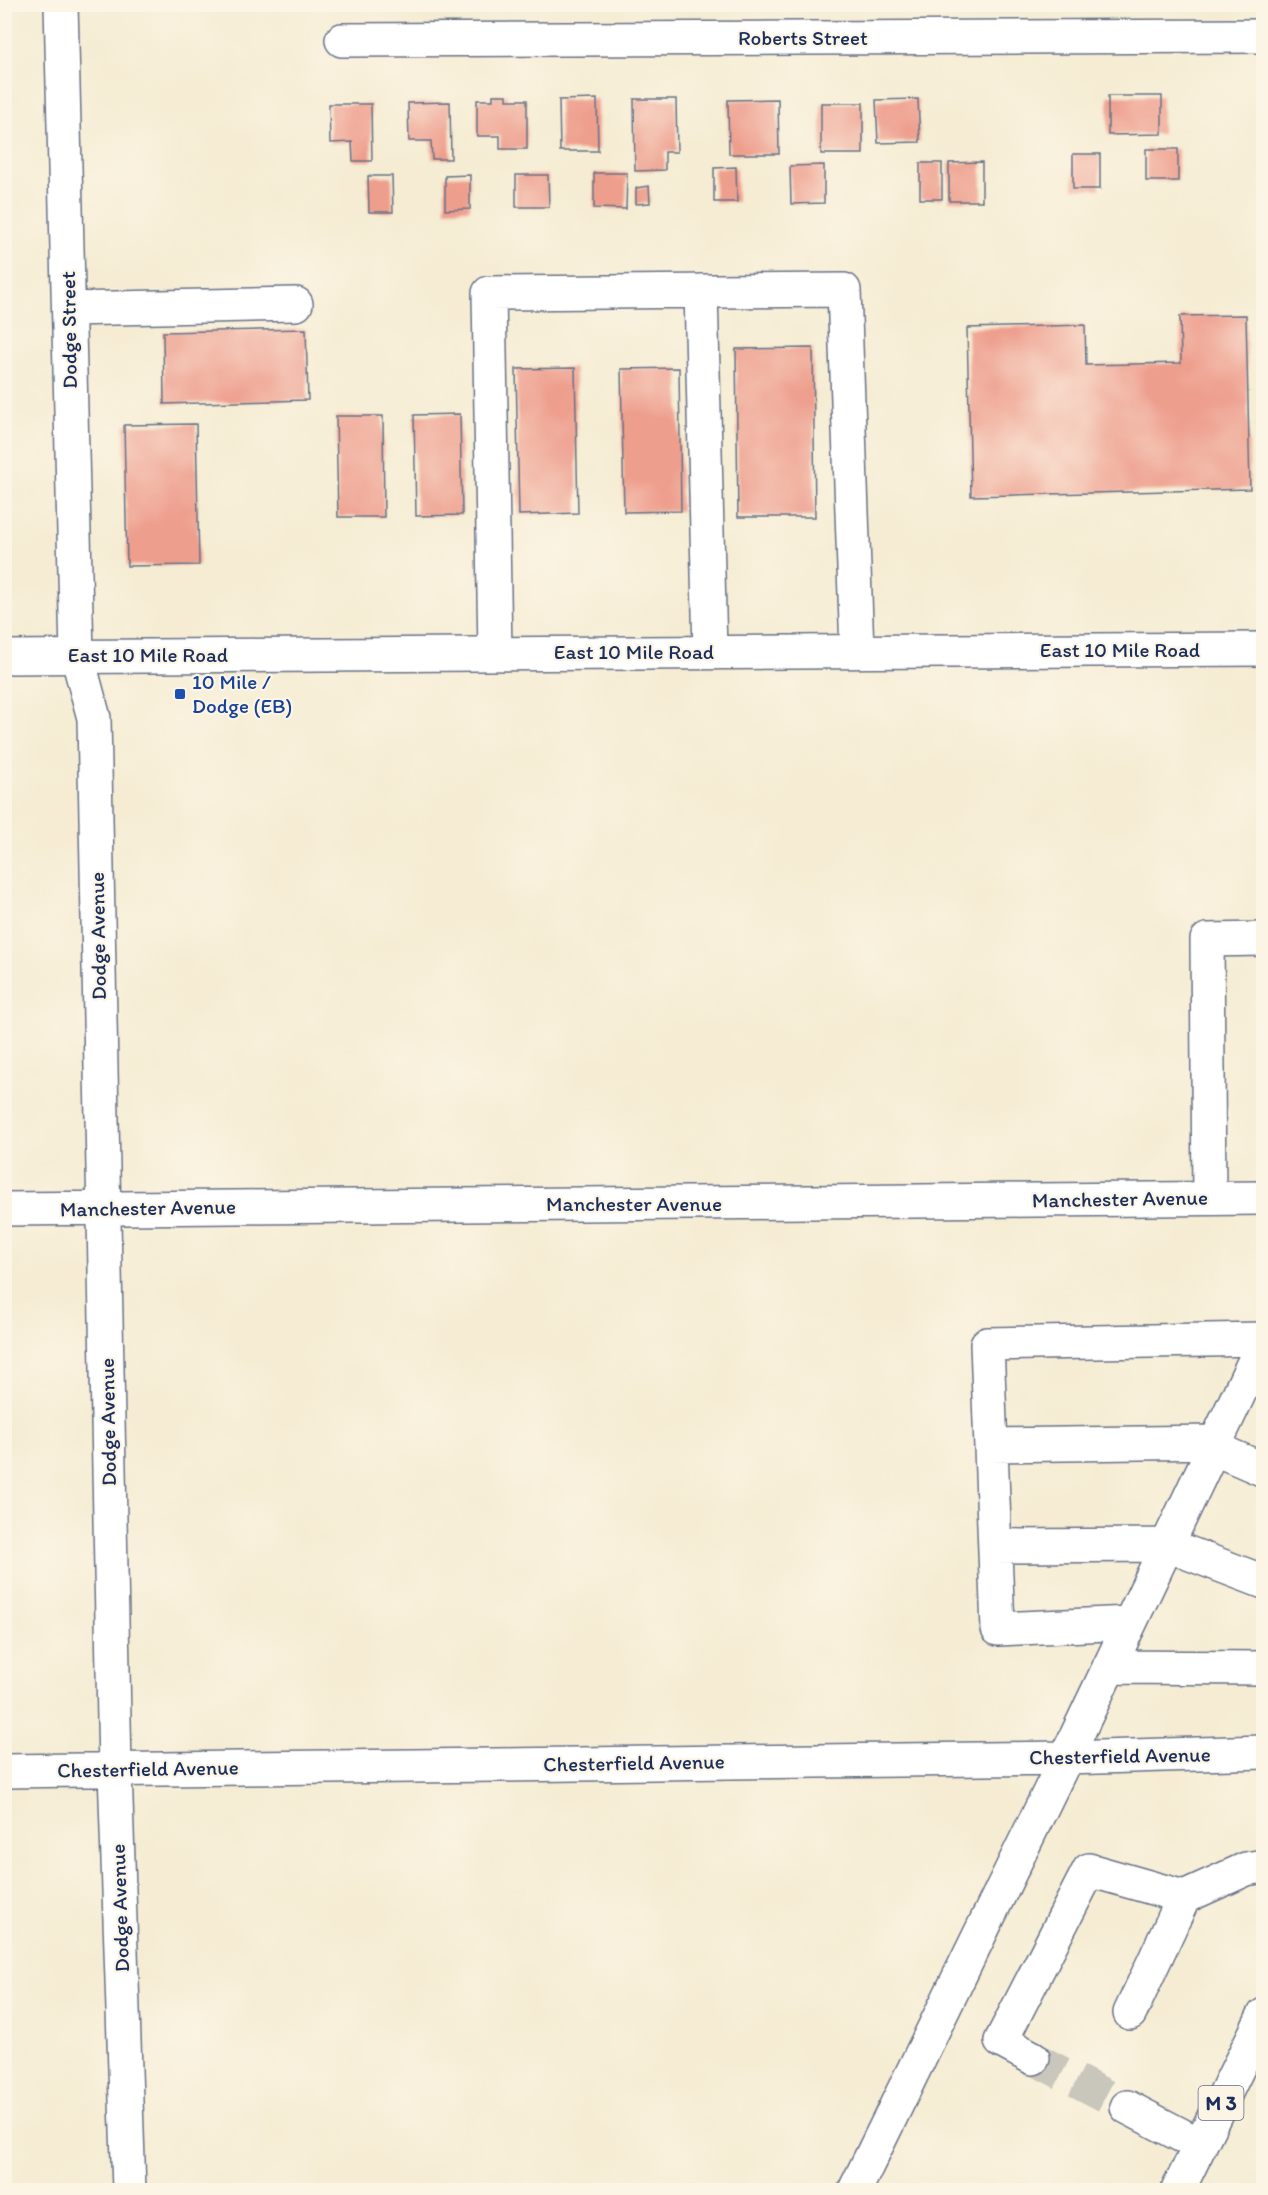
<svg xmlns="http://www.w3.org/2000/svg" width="1268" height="2195" viewBox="0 0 1268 2195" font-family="Itim,sans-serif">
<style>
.building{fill:#ee9e8d}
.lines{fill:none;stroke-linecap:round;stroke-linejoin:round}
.minor-tunnel{stroke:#c9c6bc;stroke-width:33;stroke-dasharray:33 16;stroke-linecap:butt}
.minor-casing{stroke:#677187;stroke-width:36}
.major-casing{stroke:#677187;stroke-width:36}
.minor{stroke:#fff;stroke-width:33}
.major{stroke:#fff;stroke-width:33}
.transit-dot{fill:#1a4fb4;stroke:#fcf5e5;stroke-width:2}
.labels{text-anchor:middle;stroke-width:4.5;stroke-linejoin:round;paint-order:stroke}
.shield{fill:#fcf5e5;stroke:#5e6a86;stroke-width:1.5}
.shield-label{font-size:20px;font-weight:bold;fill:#1b2f5e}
.street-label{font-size:21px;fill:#1b2f5e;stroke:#fcf5e5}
.transit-label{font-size:21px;fill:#164399;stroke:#fcf5e5;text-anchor:start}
</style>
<rect width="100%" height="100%" fill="#fcf5e5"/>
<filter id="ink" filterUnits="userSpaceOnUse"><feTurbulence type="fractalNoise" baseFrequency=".0167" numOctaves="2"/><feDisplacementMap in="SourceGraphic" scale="12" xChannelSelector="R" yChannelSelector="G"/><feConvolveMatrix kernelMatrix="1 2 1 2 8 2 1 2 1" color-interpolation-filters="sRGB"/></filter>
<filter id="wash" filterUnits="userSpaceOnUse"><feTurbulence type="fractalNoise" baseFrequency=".008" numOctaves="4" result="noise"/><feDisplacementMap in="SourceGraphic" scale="24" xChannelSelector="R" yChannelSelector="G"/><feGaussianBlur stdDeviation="1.35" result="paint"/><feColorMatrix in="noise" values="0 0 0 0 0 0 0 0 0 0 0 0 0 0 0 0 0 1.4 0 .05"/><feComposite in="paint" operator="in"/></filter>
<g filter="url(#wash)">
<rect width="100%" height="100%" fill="#f5ecd3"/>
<g id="blocks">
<path class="building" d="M493,95H507V100H527V149H500V136H477V100H493Z
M1108,96H1162V134L1108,135Z
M597,99L598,151H560L559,100Z
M634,99H676L677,152H665V170L635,171Z
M778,99L779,154H729L728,100Z
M918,99L920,142L878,143L876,100Z
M450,102L451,159H432L431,141H409L408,103Z
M821,103H863V154H821Z
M329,104H371L372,161H353L352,142L330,143Z
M1146,149H1178V181H1146Z
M1073,154H1100V189H1073Z
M982,162V201H949V163Z
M920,163H942V199H920Z
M824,165V203L791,204L790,166Z
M736,167L737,202H714V168Z
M594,173H627L626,209L594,208Z
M470,175V209L445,210V176Z
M516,175H548L549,207H516Z
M368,176H392L393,212H369Z
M649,186L650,203L636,204V188Z
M1246,315L1250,489L971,496L967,328L1085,325L1086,365L1181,363L1180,316Z
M306,329L308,400L164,404L163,332Z
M813,348L815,517H738L736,349Z
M575,368L578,513L519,515L516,369Z
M679,368L681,511L624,512L621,369Z
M460,414L462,515L416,516L414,415Z
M336,416H383L384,517H338Z
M196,424L199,565L127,566L124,425Z"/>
</g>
</g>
<g filter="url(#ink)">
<use href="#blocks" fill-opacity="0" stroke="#677187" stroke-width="1.5"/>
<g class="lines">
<path class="minor-tunnel" d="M1033,2058L1127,2107"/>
<defs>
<path id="minor" d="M61,4L77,655L94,718L115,1770L129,2190
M342,40L1264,36
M701,291L710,652
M69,309L296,304
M495,653L489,293L844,290L857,651
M1209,1198L1207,940L1264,939
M4,1209L1264,1198
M991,1445L1216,1442
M1213,1448L1264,1470
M995,1546L1167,1545L1264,1582
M1130,1623L998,1629L987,1344L1264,1339
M1109,1667L1264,1668
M4,1771L1066,1758L1264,1752
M1184,1897L1246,1869L1264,1866
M1033,2058L1001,2041L1089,1870L1184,1897L1130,2013
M1127,2107L1200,2145
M855,2190L1066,1758L1264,1341"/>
<path id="major" d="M4,657L1264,649
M1178,2190L1264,2015"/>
</defs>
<use href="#minor" class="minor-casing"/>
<use href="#major" class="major-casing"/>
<use href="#minor" class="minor"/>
<use href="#major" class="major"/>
</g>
</g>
<rect class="transit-dot" x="174" y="688" width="12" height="12" rx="3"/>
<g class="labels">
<rect class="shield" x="1198.5" y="2086" width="45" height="34" rx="4.5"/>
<g class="shield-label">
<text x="1221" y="2110">M 3</text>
</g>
<g class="street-label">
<text x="803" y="45">Roberts Street</text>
<text transform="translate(69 330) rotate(-91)" y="7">Dodge Street</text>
<text x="1120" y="657">East 10 Mile Road</text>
<text x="634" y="659">East 10 Mile Road</text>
<text x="148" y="662">East 10 Mile Road</text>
<text transform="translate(98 936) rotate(-91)" y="7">Dodge Avenue</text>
<text transform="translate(1120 1199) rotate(-1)" y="7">Manchester Avenue</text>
<text x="634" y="1211">Manchester Avenue</text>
<text transform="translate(148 1208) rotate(-1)" y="7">Manchester Avenue</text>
<text transform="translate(108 1422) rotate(-91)" y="7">Dodge Avenue</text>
<text transform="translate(1120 1756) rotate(-1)" y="7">Chesterfield Avenue</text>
<text transform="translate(634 1763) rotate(-1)" y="7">Chesterfield Avenue</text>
<text transform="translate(148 1769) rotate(-1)" y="7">Chesterfield Avenue</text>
<text transform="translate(120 1908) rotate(-92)" y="7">Dodge Avenue</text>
</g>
<g class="transit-label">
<text x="192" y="689">10 Mile /<tspan x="192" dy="24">Dodge (EB)</tspan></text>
</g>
</g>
<rect width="1268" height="2195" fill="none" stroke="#fcf5e5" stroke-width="24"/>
</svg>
